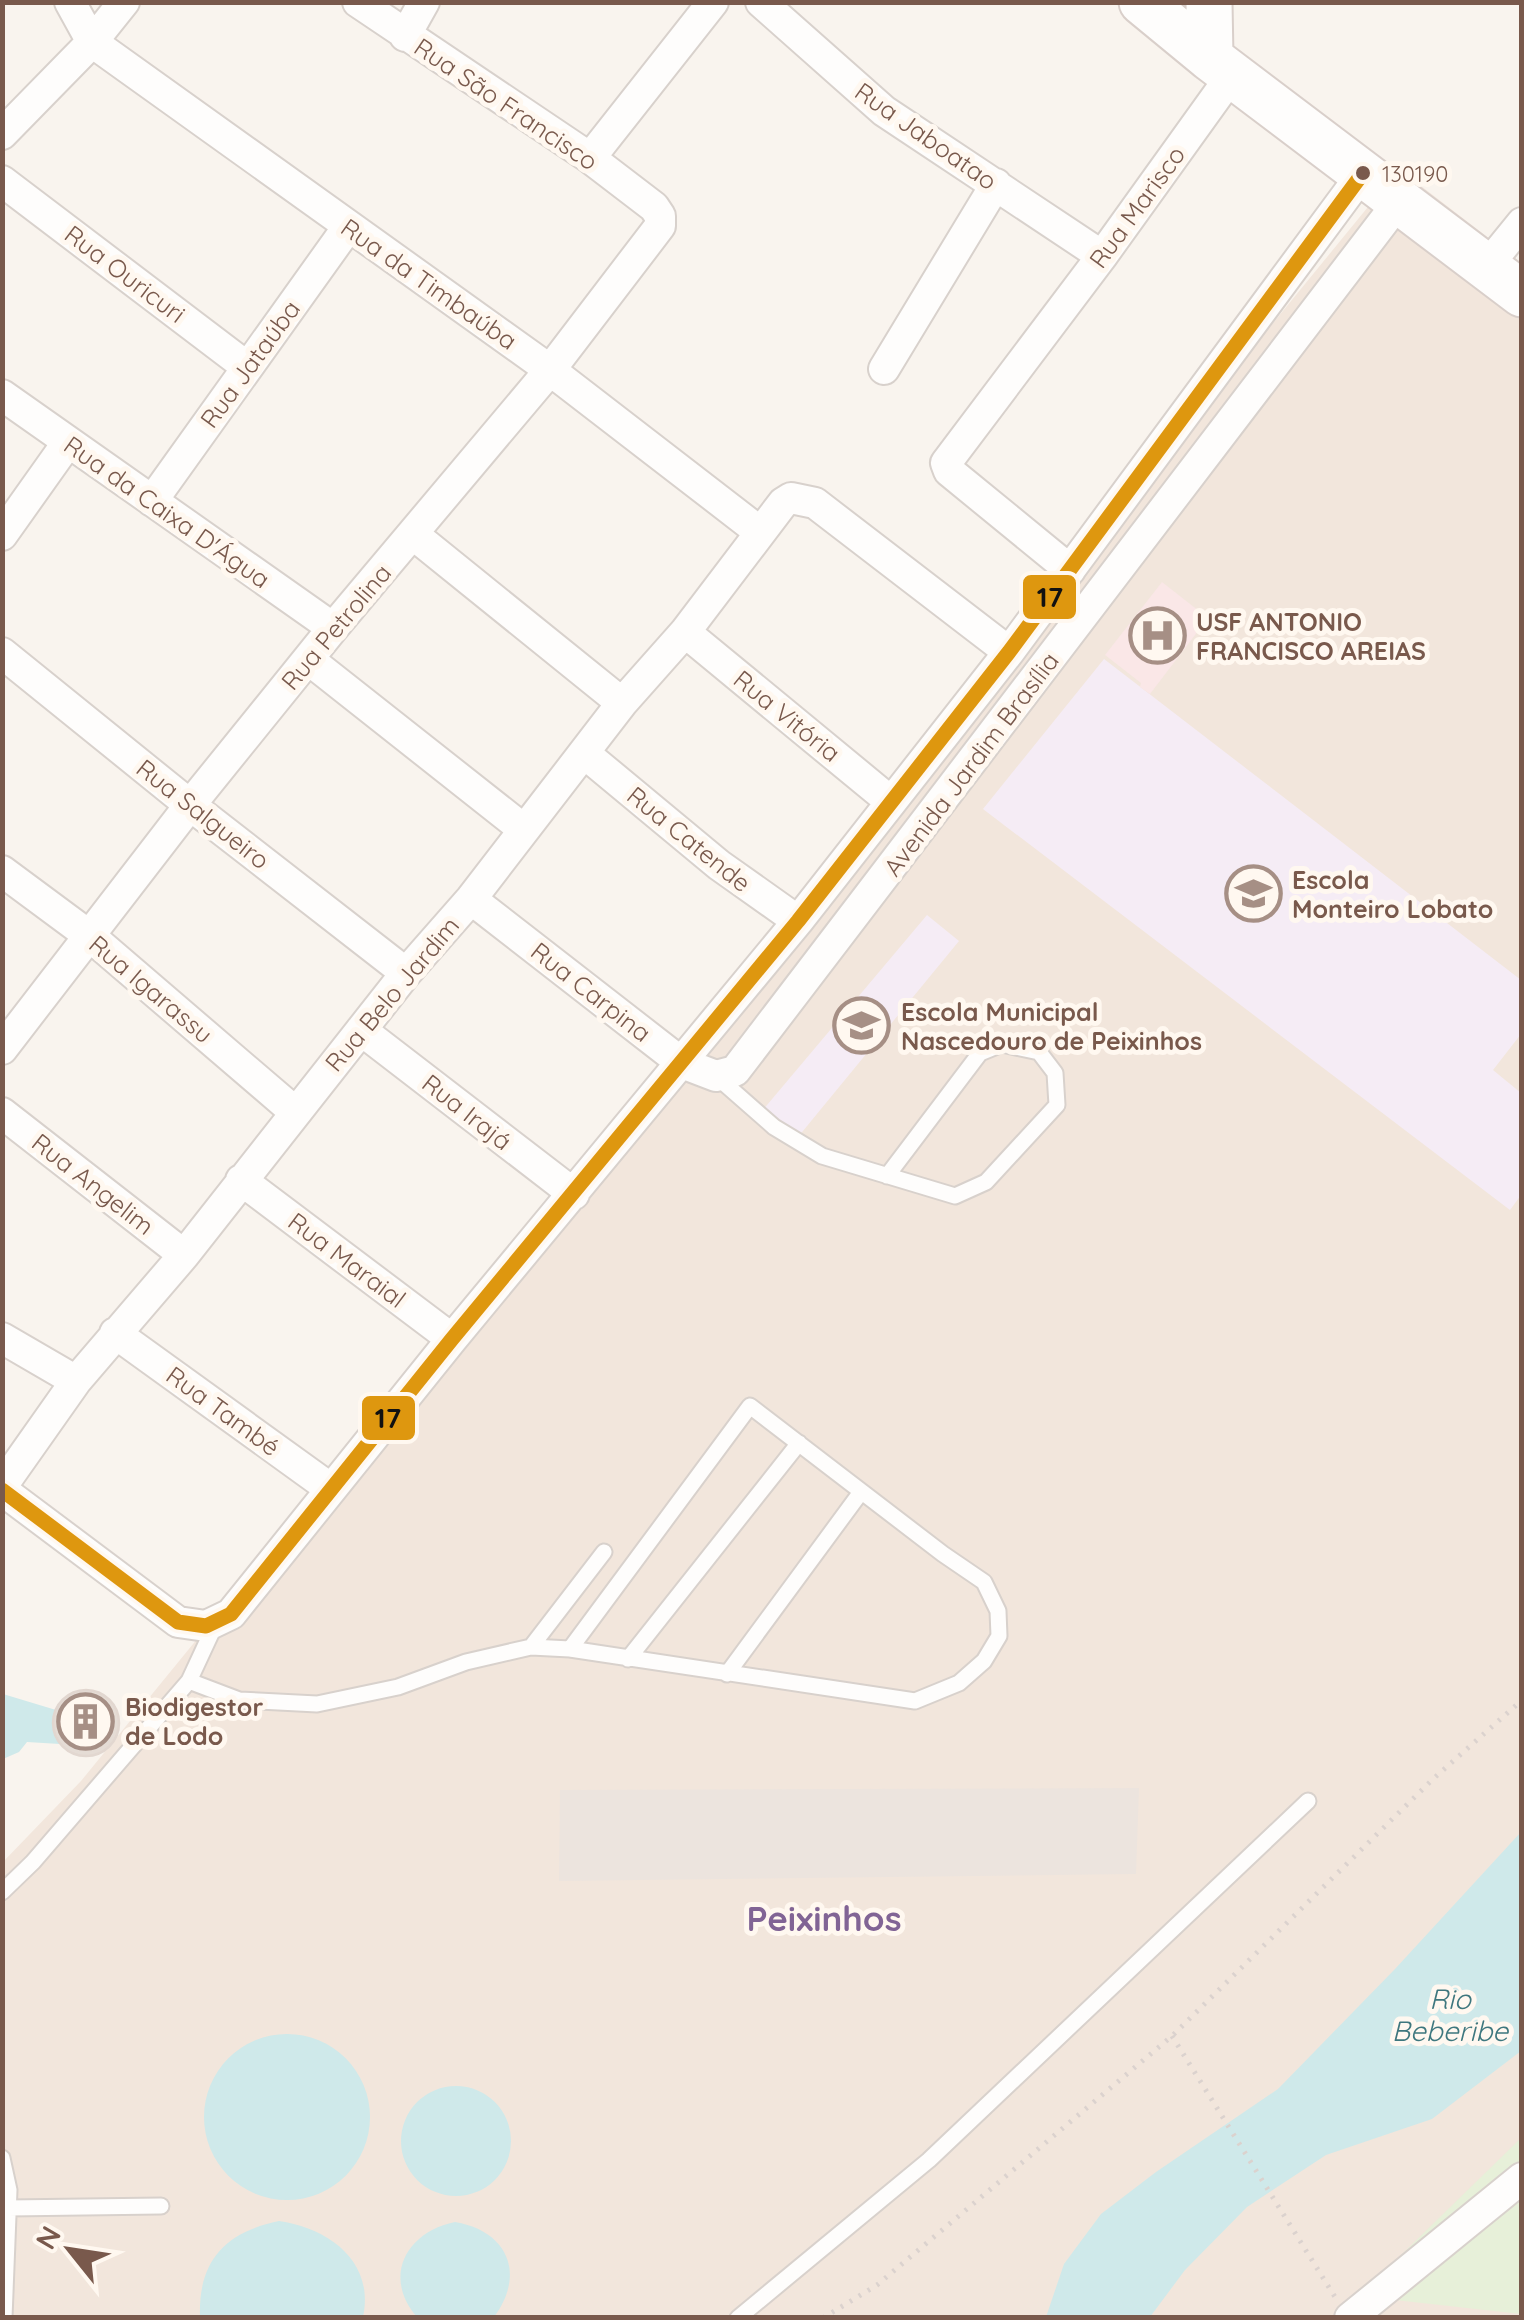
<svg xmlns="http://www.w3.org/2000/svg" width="1524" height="2320" viewBox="0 0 1524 2320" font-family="Quicksand,sans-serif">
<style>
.residential{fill:#f2e6dc}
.industrial{fill:#ece4de}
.education{fill:#f5ecf5}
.medical{fill:#fae7e7}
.green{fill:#e7f0d9}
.water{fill:#cfe9ea}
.building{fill:#e5dcd5;stroke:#e2d7d0;stroke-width:2.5}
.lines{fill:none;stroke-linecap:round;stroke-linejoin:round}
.lane-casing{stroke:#d8d1cc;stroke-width:19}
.street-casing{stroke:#d8d1cc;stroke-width:34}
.secondary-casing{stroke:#d9cfca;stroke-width:49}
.path{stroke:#dbd2ce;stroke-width:5;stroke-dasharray:2.5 8;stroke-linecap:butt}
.lane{stroke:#fefdfc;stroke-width:15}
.street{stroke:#fefdfc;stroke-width:30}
.secondary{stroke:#fefdfc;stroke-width:45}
.bus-1-casing{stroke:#fff8f0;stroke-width:22}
.bus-1{stroke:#de970f;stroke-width:15}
.bus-dot{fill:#79594c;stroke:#fff8f0;stroke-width:4}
.labels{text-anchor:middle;stroke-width:10;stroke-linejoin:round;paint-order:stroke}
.bus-label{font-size:22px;fill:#79594c;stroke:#fff8f0;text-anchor:start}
.street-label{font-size:25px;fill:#79594c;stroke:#fff8f0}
.poi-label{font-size:25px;font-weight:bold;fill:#79594c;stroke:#fff8f0;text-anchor:start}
.water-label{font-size:28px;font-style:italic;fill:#3e777e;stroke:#fff8f0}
.district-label{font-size:35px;font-weight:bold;fill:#816495;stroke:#fff8f0}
.line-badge{stroke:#fff8f0;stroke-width:4}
.pale-badge-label{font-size:28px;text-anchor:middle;font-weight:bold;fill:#111}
</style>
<rect width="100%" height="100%" fill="#f9f4ee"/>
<path class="residential" d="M1399,169L1521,263V2317H3L2,1863L81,1781Z"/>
<path class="industrial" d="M1139,1788L1136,1874L559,1881L560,1790Z"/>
<path class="education" d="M1104,659L1521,980V1034L1493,1070L1521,1093V1195L1510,1210L983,809Z
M927,915L959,941L798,1137L762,1111Z"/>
<path class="medical" d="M1162,582L1208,618L1150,694L1140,687L1141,683L1105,655Z"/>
<path class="green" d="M1521,2138V2314L1359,2296Z"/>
<path class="water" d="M3,1694L56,1710L53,1726L60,1744L27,1742L19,1752L3,1759Z
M1521,1832V2051L1432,2119L1326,2155L1247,2207L1185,2270L1150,2317H1046L1064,2264L1101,2214L1156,2172L1278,2089L1395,1969Z
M204 2117a83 83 0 1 1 166 0a83 83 0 1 1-166 0Z
M401 2141a55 55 0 1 1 110 0a55 55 0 1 1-110 0Z
M279,2221C328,2228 375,2261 363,2317H200C198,2261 225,2232 279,2221Z
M455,2222C508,2231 526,2274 494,2317H417C382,2277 406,2232 455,2222Z"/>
<path class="building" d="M53 1723a33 33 0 1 1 66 0a33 33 0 1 1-66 0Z"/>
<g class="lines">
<defs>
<path id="lane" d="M716,1076L774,1127L822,1156L955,1196L986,1182L1057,1105L1055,1073L1039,1052L1002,1044L980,1053L887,1176
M531,1647L604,1552
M628,1659L799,1443
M727,1674L861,1492
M189,1681L239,1700L317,1704L398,1687L466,1662L531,1647L570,1649L915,1701L959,1683L984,1661L999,1636L998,1611L984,1582L943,1554L750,1406L570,1649
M2,1892L33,1862L189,1681L215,1625
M2,2158L9,2190L4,2318
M8,2208L161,2206
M738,2318L929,2160L1308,1801"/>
<path id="street" d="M70,2L92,42L550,370L760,532
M761,2L884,111L1102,256
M405,36L424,2
M2,134L92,42L124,2
M590,158L713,2
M2,181L247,367
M1487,266L1522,223
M884,369L996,184
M2,395L333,628
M152,501L348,227
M2,535L68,442
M414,535L622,703
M1070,570L949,471L946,463L1102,256L1232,75
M685,632L890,801
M2,653L190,805L406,973
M308,659L522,828
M584,753L719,865L798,921
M2,871L91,937L295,1112
M471,899L682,1063L716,1076L735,1071L1400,200
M361,1030L574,1194
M2,1049L190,805L333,628L550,370L660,226V216L654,207L590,158L358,2
M2,1113L184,1255
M241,1180L452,1339
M115,1333L331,1489
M2,1338L76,1381
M2,1486L76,1381L184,1255L406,973L471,899L622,703L685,632L783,503L791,498L815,503L1009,652
M2,1490L178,1622L206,1626L231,1614L452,1339L798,921L1009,652L1363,173
M1350,2318L1522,2178"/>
<path id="secondary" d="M1142,2L1210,58L1522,294
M1209,2L1210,58"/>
</defs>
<use href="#lane" class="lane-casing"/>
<use href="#street" class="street-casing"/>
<use href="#secondary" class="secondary-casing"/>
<path class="path" d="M1172,2036L1335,2297
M823,2318L877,2285L1172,2036L1433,1779L1522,1700"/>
<use href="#lane" class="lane"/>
<use href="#street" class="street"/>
<use href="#secondary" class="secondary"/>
<defs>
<path id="bus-1" d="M2,1490L178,1622L206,1626L231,1614L452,1339L798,921L1009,652L1363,173"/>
</defs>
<use href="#bus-1" class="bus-1-casing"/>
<use href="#bus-1" class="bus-1"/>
</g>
<defs>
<symbol id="hospital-ring" viewBox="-11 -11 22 22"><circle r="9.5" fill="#fff8f0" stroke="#a68f85" stroke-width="1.5"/><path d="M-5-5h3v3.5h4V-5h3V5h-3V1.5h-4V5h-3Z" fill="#a68f85"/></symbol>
<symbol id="school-ring" viewBox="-11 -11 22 22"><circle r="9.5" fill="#fff8f0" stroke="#a68f85" stroke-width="1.5"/><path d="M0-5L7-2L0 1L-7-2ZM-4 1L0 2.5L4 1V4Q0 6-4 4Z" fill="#a68f85"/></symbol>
<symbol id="building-ring" viewBox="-11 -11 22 22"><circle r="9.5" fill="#fff8f0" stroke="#a68f85" stroke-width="1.5"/><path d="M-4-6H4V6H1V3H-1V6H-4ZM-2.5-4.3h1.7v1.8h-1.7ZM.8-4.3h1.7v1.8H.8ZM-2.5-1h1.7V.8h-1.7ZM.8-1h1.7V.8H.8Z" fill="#a68f85"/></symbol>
</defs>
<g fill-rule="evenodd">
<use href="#hospital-ring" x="1126" y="604" width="63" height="63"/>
<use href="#school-ring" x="1222" y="862" width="63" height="63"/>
<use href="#school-ring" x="830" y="994" width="63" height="63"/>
<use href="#building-ring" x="54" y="1690" width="63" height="63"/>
</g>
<circle class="bus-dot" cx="1363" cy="173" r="9"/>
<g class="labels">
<g class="bus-label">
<text x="1382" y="182">130190</text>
</g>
<g class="street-label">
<text transform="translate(506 104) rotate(34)" y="9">Rua São Francisco</text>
<text transform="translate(926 136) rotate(35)" y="9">Rua Jaboatao</text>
<text transform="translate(1137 207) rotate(-54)" y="9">Rua Marisco</text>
<text transform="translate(125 274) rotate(37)" y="9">Rua Ouricuri</text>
<text transform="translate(429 284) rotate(35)" y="9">Rua da Timbaúba</text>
<text transform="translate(250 364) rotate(-54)" y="9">Rua Jataúba</text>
<text transform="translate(167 512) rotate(35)" y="9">Rua da Caixa D'Água</text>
<text transform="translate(336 627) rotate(-50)" y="9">Rua Petrolina</text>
<text transform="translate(787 716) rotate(39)" y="9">Rua Vitória</text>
<text transform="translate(971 764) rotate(-53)" y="9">Avenida Jardim Brasília</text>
<text transform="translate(203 814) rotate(38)" y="9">Rua Salgueiro</text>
<text transform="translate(689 839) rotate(39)" y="9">Rua Catende</text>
<text transform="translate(151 989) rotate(40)" y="9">Rua Igarassu</text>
<text transform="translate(591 992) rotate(38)" y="9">Rua Carpina</text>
<text transform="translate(392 994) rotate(-50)" y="9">Rua Belo Jardim</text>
<text transform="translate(467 1112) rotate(38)" y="9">Rua Irajá</text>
<text transform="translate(93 1184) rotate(38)" y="9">Rua Angelim</text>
<text transform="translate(347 1260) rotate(37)" y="9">Rua Maraial</text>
<text transform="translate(223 1411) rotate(36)" y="9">Rua També</text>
</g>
<g class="poi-label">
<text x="1196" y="631">USF ANTONIO<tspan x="1196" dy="29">FRANCISCO AREIAS</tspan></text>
<text x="1292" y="889">Escola<tspan x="1292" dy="29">Monteiro Lobato</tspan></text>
<text x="901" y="1021">Escola Municipal<tspan x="901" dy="29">Nascedouro de Peixinhos</tspan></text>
<text x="125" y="1716">Biodigestor<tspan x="125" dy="29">de Lodo</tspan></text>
</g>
<g class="water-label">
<text x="1450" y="2009">Rio<tspan x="1450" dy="32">Beberibe</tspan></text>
</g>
<g class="district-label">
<text x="824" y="1931">Peixinhos</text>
</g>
</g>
<g class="line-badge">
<rect x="1021" y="573" width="57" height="48" rx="10" fill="#de970f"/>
<rect x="360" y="1394" width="57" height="48" rx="10" fill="#de970f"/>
</g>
<g class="pale-badge-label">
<text x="1050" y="607">17</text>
<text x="388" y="1428">17</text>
</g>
<rect width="1524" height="2320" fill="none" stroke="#79594c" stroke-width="10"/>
<g transform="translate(70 2250) rotate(300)" stroke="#fff8f0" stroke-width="8" paint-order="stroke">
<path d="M0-8L18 38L0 25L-18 38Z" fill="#79594c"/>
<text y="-15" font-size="28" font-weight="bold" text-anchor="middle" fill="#79594c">N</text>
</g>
</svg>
